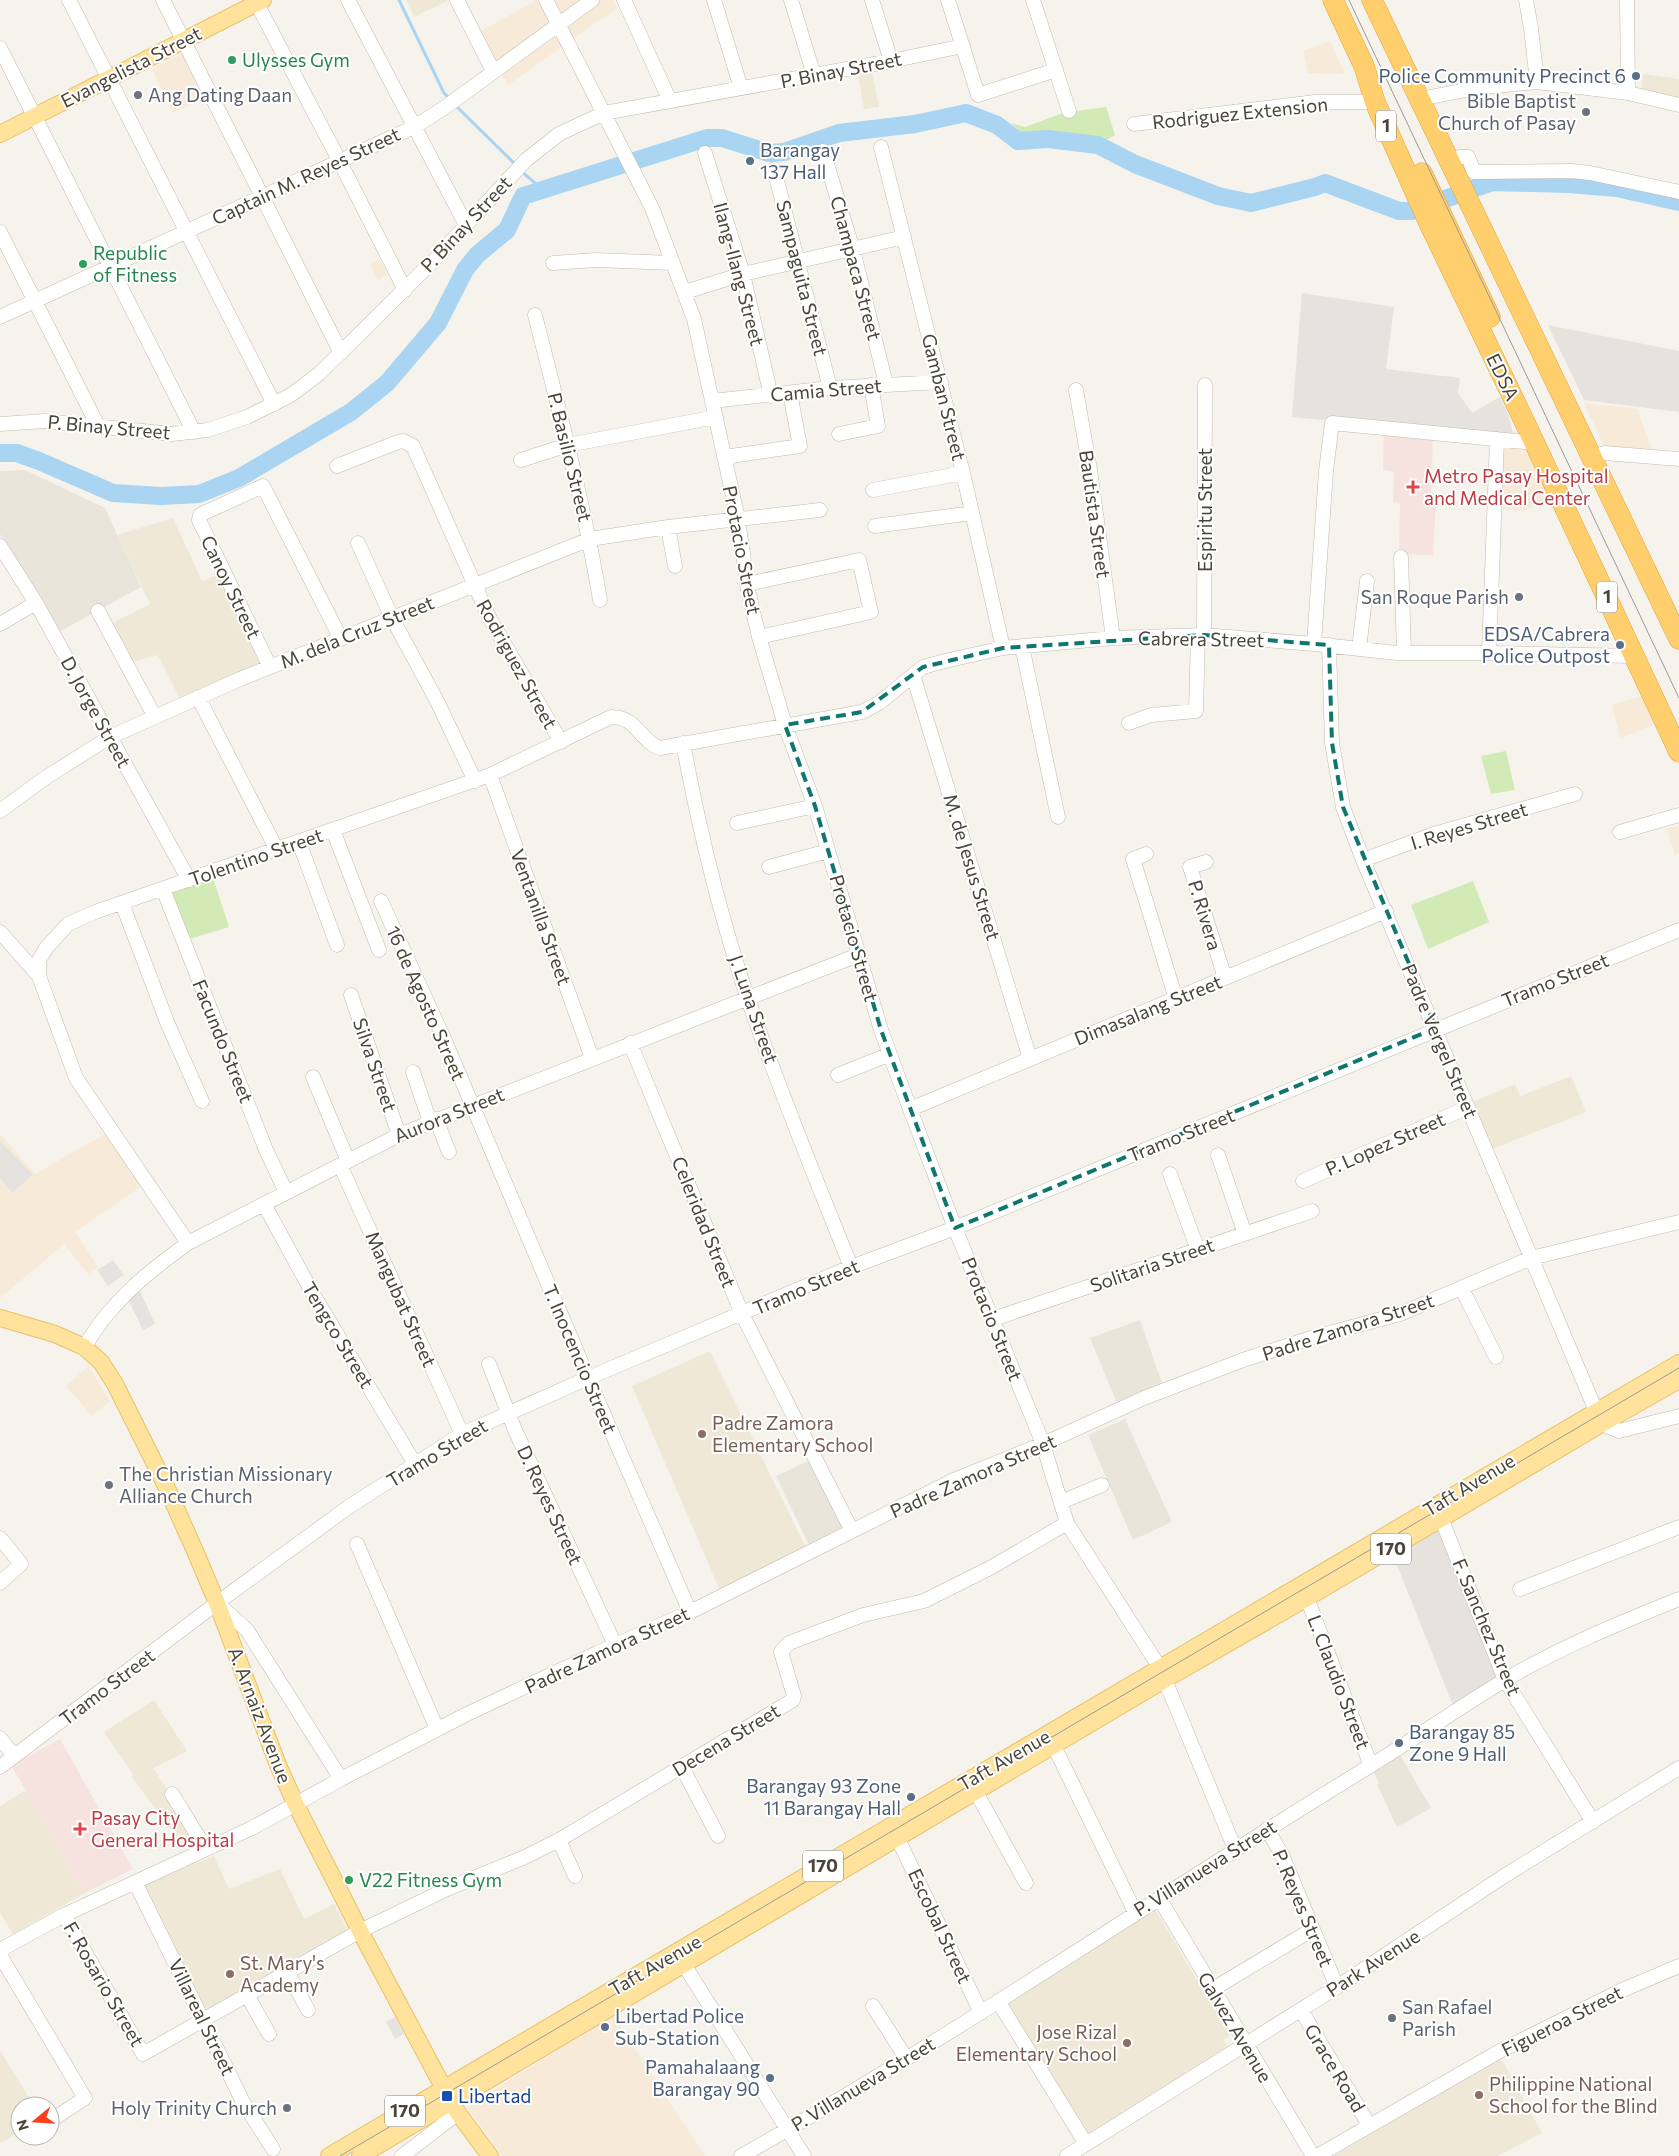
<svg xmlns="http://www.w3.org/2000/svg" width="1679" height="2156" viewBox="0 0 1679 2156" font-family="Commissioner,sans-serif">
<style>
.residential{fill:#eae5da}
.commercial{fill:#f7ead8}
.industrial{fill:#e6e2dd}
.education{fill:#efe8d6}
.medical{fill:#f6e3e0}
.green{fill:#d2eab5}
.parking{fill:#e5e3e0}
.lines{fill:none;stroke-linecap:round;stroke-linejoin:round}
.stream{stroke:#a9d4f2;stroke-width:3}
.river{stroke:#a9d4f2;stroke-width:18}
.minor-casing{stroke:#c2bbae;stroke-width:15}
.major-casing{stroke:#e6c16a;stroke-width:18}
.highway-casing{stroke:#e0a43c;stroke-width:21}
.minor{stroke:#fff;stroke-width:14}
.major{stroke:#ffe39c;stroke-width:16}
.highway{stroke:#ffcf6e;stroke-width:20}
.tram{stroke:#9a9a9a;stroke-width:1}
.marked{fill:none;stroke:#0f766e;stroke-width:4;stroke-dasharray:10 6;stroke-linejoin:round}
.leisure-dot{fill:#2e9e5b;stroke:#fff;stroke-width:2}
.service-dot{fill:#5c6f8a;stroke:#fff;stroke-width:2}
.worship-dot{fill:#6b7280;stroke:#fff;stroke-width:2}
.health-dot{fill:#e0444e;stroke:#fff;stroke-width:2}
.education-dot{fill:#8d6e63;stroke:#fff;stroke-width:2}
.transit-dot{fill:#1a4fb4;stroke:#fff;stroke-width:2}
.labels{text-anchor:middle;stroke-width:4;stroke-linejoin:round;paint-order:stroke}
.shield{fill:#fff;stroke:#817c74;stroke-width:1}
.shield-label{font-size:18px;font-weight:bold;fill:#4b4439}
.leisure-label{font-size:19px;fill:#27864d;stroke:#fff;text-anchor:start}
.street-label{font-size:19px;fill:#4b4439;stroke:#fff}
.service-label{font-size:19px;fill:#4e5e75;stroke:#fff;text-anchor:end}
.worship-label{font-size:19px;fill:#5b616d;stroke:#fff;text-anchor:start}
.health-label{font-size:19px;fill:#be3a42;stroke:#fff;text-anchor:start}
.education-label{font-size:19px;fill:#785e54;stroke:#fff;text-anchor:start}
.transit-label{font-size:19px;fill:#164399;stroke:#fff;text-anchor:start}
</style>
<rect width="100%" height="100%" fill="#f6f3ec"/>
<path class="residential" d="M25,470L105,508L141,587L57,633L0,534V471Z
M1140,1320L1163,1386L1117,1403L1090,1338Z
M1125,1419L1172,1522L1133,1540L1088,1435Z
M810,1460L846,1527L809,1545L776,1476Z
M1399,1753L1431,1808L1397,1827L1379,1789L1377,1784L1379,1783L1372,1769Z"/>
<path class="commercial" d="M533,0H613L617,8L508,85L479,32L534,2Z
M1330,41L1345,74L1308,73L1303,51Z
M184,53L206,97L173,113L152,69Z
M379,259L388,274L378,280L370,265Z
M1584,403L1637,409L1653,452L1606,450Z
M1502,446H1524L1550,499L1524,511L1497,509Z
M1642,696L1653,725L1620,738L1612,705Z
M1679,825V853L1675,855L1667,829Z
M107,1133L142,1186L75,1232L98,1267L88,1274L64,1244L0,1298V1134L35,1174Z
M88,1366L110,1401L92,1416L66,1386Z
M613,2015L705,2156H502L467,2107Z"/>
<path class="industrial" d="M1302,293L1394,307L1386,369L1460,378L1458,393L1472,413L1500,397L1509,417L1515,439L1292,417Z
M1548,325L1679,351V412L1584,400Z
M1439,1529L1500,1678L1454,1708L1393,1555Z"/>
<path class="education" d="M406,0H447V1L414,17Z
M872,71L879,107L864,109L858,74Z
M1643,74L1679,79V102L1641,94Z
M173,518L202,581L220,574L267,663L180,699L158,655L129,663L109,625L150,604L117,535Z
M1571,1076L1586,1112L1492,1149L1473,1102L1515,1084L1520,1096Z
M710,1351L807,1550L721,1593L632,1386Z
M154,1700L187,1751L153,1768L196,1834L181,1844L132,1777L133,1774L104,1732Z
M26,1790L85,1893L13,1934L0,1913V1806Z
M214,1856L229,1889L280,1869L304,1919L334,1904L349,1932L205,2016L141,1885Z
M1152,1904L1230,2036L1223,2040L1228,2046L1085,2137L1004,2002Z
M0,2050L34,2106H20V2132L0,2143Z
M1501,2058L1542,2133L1497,2156H1333Z"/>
<path class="medical" d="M1384,430L1433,434L1431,503H1436L1433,555L1399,554L1400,503L1393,502L1394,472L1383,470Z
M60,1739L133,1869L85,1893L11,1765Z"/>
<path class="green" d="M1106,107L1115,135L1108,139L1023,134L1011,123L1025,127L1063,113Z
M1506,751L1515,790L1491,794L1481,756Z
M213,878L229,927L186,940L168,892Z
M1473,881L1489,922L1428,949L1411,905Z"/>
<path class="parking" d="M0,1141L33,1175L12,1193L0,1178Z
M113,1260L124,1275L108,1286L97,1270Z
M140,1291L155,1324L143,1330L127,1297Z
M395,2017L404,2034L395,2039L386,2022Z"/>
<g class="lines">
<path class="stream" d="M399,0L444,93L450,99
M454,104L516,165
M521,171L542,189"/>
<path class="river" d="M0,453H17L39,461L113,493L161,496L199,494L239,478L351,412L387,383L438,323L465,270L477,255L507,230L523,196L707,138H722L769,153L784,152L839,133L915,124L966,113L997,125L1018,141L1048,139L1098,145L1135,164L1218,196L1251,203L1315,187L1325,183L1399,211H1412L1492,182L1569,184L1617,188L1679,202"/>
<defs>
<path id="minor" d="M69,0L274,404
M163,0L341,353
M255,0L339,160L405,290
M348,0L466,225
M457,0L493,71
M546,0L652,208L694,319L738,519L748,590L759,637L785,725L815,806L881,1030L910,1109L955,1228L1043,1444L1067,1523L1160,1668L1235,1849
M624,0L670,101
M714,0L741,88
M791,0L814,75
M872,0L891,61
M948,0L978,95L1056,70
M1033,0L1069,111
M1526,0L1531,28L1537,82
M1627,0L1628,93
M0,48L194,432
M1420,99L1476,88L1537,82L1628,93L1679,105
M1134,124L1315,102H1375
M881,147L963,473L1003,648
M823,151L853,250L886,384
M705,153L743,274L771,396
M1450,160L1460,157H1468L1474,172L1572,171L1590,173L1679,192
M774,169L830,388
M0,232L98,426
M553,263L596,260L673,263
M685,292L743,274L904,237
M535,315C559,410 584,504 600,600
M0,317L414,127L444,108L592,0
M1076,390L1090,470L1113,638
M712,401L830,388L941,382
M0,424L45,421L172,434L208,430L247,417L291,395L320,373L436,258L526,160L559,134L604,113L891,61L963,46
M839,434L878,426L871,385
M724,457L800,446L790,393
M1592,458L1604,453L1679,459
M521,460L568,445L716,417
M337,466L398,442L403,441L413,446L489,617L561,742
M873,490L963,473
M875,526L972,513
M668,527L675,566
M358,543L392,618L437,701L475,781
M0,546L36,603L189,880
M1401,557L1404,653
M747,584L859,560L871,612L759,637
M98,611L155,717
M0,624L36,603
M1204,635L1205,385
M1314,644L1326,471L1332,423L1535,443
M1329,645L1332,743L1343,807L1363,860L1599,1418L1607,1426L1619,1431L1679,1416
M1022,646L1058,817
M1359,649L1367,581
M1489,653L1497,439
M270,667L199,520L200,515L206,512L263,486L341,639
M913,675L1030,1059
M198,697L277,850
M1129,723L1151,715L1196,711L1198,635
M683,743C699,829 720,916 748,999C779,1090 816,1179 851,1267
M490,775L592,1058
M0,811L45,778L110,737L240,679L590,539L668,527L820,510
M737,823L815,806
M333,830L379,950
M1620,832L1679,815
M299,842L337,945
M1146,854L1133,859L1176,999
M1363,860L1434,834L1575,794
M1206,862L1190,867L1225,978
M769,867L828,851
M163,889L266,1150L286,1192
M381,901L445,1041L588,1378L690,1612
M122,903L167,1022L202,1101
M0,932L39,976
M351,995L399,1135
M630,1043L742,1314L852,1531
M413,1072L430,1122
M838,1075L890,1054
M313,1077L348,1161
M910,1109L1386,911
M436,1119L449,1152
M1218,1155L1245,1234
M340,1165L462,1434
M1170,1174L1198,1250
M1303,1181L1468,1107
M264,1204L313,1294L415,1464
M188,1243L76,1078L39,976V960L47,947L68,924L95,912L490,775L611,717C638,717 639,741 660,748L862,712L879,703L923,667L945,661L1003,648L1113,638L1204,635L1314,644L1397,653H1492L1635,656
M1462,1289L1496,1357
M993,1319L1312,1211
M84,1347C93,1334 101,1320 112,1309C134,1283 161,1263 188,1243L399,1135L858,955
M489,1364L515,1430L615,1645
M1061,1502L1102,1485
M1438,1510L1505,1680L1593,1822
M0,1538L21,1564L0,1583
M357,1544L437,1729
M1520,1589L1679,1527
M1307,1598L1371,1766
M217,1603L247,1630L341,1779
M1049,1736L1135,1912
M0,1738L14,1756
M0,1767L217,1603L350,1506L462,1434L588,1378L851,1267L955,1228L1679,930
M682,1767L718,1836
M976,1792L1026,1883
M172,1794L206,1849
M1267,1829L1282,1855L1337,1987
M898,1839L981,2013
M559,1840L575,1876
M135,1882L243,2102L273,2149
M1159,1898L1313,2156
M64,1915L143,2054L360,1931L447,1889L525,1857L559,1840L793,1700L794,1696L781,1652L789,1643L863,1615L924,1601L992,1567L1067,1523
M0,1950L64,1915L252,1828L341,1779L465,1715L597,1653L690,1612L954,1480L1043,1444L1144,1398L1243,1360L1311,1338L1400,1314L1531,1258L1679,1222
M0,1955L85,2098L50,2121
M678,1955L804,2156
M287,1971L308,2010
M1213,1989L1313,1929
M247,1995L269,2034
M998,2001L1086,2144
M873,2006L906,2058
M1301,2010L1369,2125
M402,2156L458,2113
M741,2156C952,2038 1151,1900 1357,1774C1407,1744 1455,1710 1505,1680C1560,1647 1620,1623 1679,1599
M1067,2156L1337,1987L1501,1878L1679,1768
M1317,2156L1500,2051L1620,1991L1679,1966"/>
<path id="major" d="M0,134L263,0
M0,1318L55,1334L84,1347L101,1362L115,1384L166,1486L195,1551L217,1603L278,1765L296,1805L360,1931L442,2085L458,2113L490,2156
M329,2156L1679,1363
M360,2156L1164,1680L1307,1598L1603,1423L1679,1380"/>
<path id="highway" d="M1333,0L1364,66L1375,102L1428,221L1528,429L1679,752
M1372,0L1679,639
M1422,173L1490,317"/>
</defs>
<use href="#minor" class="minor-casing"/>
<use href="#major" class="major-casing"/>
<use href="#highway" class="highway-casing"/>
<use href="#minor" class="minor"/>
<use href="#major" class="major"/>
<use href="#highway" class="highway"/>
<path class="tram" d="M1349,0L1679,698
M340,2156L1679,1368"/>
</g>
<path class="marked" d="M1204,635L1329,645L1332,743L1343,807L1436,1028L955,1228L881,1030L815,806L785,725L862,712L923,667L1003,648Z"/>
<g class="leisure-dot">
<circle cx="232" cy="60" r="5"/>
<circle cx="83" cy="264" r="5"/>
<circle cx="349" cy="1880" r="5"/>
</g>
<g class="service-dot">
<circle cx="1636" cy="76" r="5"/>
<circle cx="750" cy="161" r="5"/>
<circle cx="1620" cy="645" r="5"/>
<circle cx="1399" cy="1743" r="5"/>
<circle cx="911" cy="1797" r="5"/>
<circle cx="605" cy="2027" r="5"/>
<circle cx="770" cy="2078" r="5"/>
</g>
<g class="worship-dot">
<circle cx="138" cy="95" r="5"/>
<circle cx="1586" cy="112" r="5"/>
<circle cx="1519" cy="597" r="5"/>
<circle cx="109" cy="1485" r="5"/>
<circle cx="1392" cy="2018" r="5"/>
<circle cx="287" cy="2108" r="5"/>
</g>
<g class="health-dot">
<path d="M1410.5 479.5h5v5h5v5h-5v5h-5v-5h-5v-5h5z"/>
<path d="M77.5 1821.5h5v5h5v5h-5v5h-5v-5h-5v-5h5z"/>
</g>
<g class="education-dot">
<circle cx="702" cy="1434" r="5"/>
<circle cx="230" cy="1974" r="5"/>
<circle cx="1127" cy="2043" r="5"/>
<circle cx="1479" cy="2095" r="5"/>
</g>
<rect class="transit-dot" x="441" y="2090" width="12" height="12" rx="2.5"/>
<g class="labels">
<g class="shield">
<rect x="1376" y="110.5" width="20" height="31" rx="4"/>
<rect x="1597" y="581.5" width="20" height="31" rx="4"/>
<rect x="1371" y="1533.5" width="40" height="31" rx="4"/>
<rect x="803" y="1850.5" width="40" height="31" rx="4"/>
<rect x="385" y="2095.5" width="40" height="31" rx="4"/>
</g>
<g class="shield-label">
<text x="1386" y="132">1</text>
<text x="1607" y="603">1</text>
<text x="1391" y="1555">170</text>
<text x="823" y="1872">170</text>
<text x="405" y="2117">170</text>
</g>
<g class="leisure-label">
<text x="242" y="67">Ulysses Gym</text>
<text x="93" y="260">Republic<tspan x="93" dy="22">of Fitness</tspan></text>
<text x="359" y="1887">V22 Fitness Gym</text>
</g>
<g class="street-label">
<text transform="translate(131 67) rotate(-27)" y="7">Evangelista Street</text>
<text transform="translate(841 70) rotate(-11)" y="7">P. Binay Street</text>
<text transform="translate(1240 113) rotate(-6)" y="7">Rodriguez Extension</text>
<text transform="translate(306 176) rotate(-25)" y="7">Captain M. Reyes Street</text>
<text transform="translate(466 224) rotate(-47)" y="7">P. Binay Street</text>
<text transform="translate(856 268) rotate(75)" y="7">Champaca Street</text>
<text transform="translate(739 274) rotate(75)" y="7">Ilang-Ilang Street</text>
<text transform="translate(802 278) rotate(76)" y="7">Sampaguita Street</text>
<text transform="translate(1503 377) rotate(64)" y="7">EDSA</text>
<text transform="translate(826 390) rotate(-5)" y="7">Camia Street</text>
<text transform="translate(944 397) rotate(76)" y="7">Gamban Street</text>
<text transform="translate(109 427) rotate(5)" y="7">P. Binay Street</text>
<text transform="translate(570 457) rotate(76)" y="7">P. Basilio Street</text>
<text transform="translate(1205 510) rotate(-90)" y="7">Espiritu Street</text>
<text transform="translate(1095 514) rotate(82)" y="7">Bautista Street</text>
<text transform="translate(742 550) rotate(79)" y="7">Protacio Street</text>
<text transform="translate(231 587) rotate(64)" y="7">Canoy Street</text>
<text transform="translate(357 632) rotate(-22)" y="7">M. dela Cruz Street</text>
<text transform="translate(1201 639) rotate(1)" y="7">Cabrera Street</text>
<text transform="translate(517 664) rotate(61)" y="7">Rodriguez Street</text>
<text transform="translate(96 712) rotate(61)" y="7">D. Jorge Street</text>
<text transform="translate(1469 826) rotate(-17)" y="7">I. Reyes Street</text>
<text transform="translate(256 857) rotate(-19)" y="7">Tolentino Street</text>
<text transform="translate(972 867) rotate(73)" y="7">M. de Jesus Street</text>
<text transform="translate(1205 915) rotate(73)" y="7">P. Rivera</text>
<text transform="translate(541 917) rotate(70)" y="7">Ventanilla Street</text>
<text transform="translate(854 938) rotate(74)" y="7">Protacio Street</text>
<text transform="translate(1555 980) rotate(-22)" y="7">Tramo Street</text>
<text transform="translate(426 1003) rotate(66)" y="7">16 de Agosto Street</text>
<text transform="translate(754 1009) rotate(71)" y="7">J. Luna Street</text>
<text transform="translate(1148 1010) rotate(-22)" y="7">Dimasalang Street</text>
<text transform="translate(223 1041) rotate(68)" y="7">Facundo Street</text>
<text transform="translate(1440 1041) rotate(67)" y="7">Padre Vergel Street</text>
<text transform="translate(375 1065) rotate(71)" y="7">Silva Street</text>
<text transform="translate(449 1115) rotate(-22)" y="7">Aurora Street</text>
<text transform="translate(1181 1135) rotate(-22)" y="7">Tramo Street</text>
<text transform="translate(1385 1144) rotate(-24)" y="7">P. Lopez Street</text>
<text transform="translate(704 1222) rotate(68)" y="7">Celeridad Street</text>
<text transform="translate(1152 1265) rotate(-19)" y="7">Solitaria Street</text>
<text transform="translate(806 1287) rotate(-23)" y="7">Tramo Street</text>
<text transform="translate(401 1299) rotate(66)" y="7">Mangubat Street</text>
<text transform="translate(992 1319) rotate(68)" y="7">Protacio Street</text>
<text transform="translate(1348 1327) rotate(-18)" y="7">Padre Zamora Street</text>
<text transform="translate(338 1335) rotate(59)" y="7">Tengco Street</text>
<text transform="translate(580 1359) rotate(67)" y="7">T. Inocencio Street</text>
<text transform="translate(437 1453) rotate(-31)" y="7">Tramo Street</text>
<text transform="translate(973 1476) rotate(-24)" y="7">Padre Zamora Street</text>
<text transform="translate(1469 1485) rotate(-31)" y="7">Taft Avenue</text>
<text transform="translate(550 1505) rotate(65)" y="7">D. Reyes Street</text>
<text transform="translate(1487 1627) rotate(67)" y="7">F. Sanchez Street</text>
<text transform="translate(607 1650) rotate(-25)" y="7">Padre Zamora Street</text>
<text transform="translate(1339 1682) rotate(69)" y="7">L. Claudio Street</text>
<text transform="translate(107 1687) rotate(-37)" y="7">Tramo Street</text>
<text transform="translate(260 1715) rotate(69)" y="7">A. Arnaiz Avenue</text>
<text transform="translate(726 1740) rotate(-31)" y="7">Decena Street</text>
<text transform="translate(1004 1760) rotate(-30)" y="7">Taft Avenue</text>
<text transform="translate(1205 1868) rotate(-32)" y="7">P. Villanueva Street</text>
<text transform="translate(1303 1908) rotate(67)" y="7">P. Reyes Street</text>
<text transform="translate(940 1926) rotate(65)" y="7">Escobal Street</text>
<text transform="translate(1373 1963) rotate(-33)" y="7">Park Avenue</text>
<text transform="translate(655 1965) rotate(-30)" y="7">Taft Avenue</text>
<text transform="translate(104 1984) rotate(60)" y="7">F. Rosario Street</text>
<text transform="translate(202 2017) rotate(64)" y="7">Villareal Street</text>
<text transform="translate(1562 2021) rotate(-27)" y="7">Figueroa Street</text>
<text transform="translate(1235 2027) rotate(59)" y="7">Galvez Avenue</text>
<text transform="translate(1335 2068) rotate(59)" y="7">Grace Road</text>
<text transform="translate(863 2084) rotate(-31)" y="7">P. Villanueva Street</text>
</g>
<g class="service-label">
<text x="1626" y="83">Police Community Precinct 6</text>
<text x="760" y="157" text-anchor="start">Barangay<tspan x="760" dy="22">137 Hall</tspan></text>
<text x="1610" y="641">EDSA/Cabrera<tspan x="1610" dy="22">Police Outpost</tspan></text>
<text x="1409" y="1739" text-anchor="start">Barangay 85<tspan x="1409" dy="22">Zone 9 Hall</tspan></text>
<text x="901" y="1793">Barangay 93 Zone<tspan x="901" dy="22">11 Barangay Hall</tspan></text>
<text x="615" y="2023" text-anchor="start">Libertad Police<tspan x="615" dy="22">Sub-Station</tspan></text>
<text x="760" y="2074">Pamahalaang<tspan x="760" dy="22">Barangay 90</tspan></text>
</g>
<g class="worship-label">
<text x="148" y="102">Ang Dating Daan</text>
<text x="1576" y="108" text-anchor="end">Bible Baptist<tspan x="1576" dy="22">Church of Pasay</tspan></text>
<text x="1509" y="604" text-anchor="end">San Roque Parish</text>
<text x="119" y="1481">The Christian Missionary<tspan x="119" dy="22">Alliance Church</tspan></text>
<text x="1402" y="2014">San Rafael<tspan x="1402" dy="22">Parish</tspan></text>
<text x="277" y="2115" text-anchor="end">Holy Trinity Church</text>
</g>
<g class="health-label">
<text x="1424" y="483">Metro Pasay Hospital<tspan x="1424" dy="22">and Medical Center</tspan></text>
<text x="91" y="1825">Pasay City<tspan x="91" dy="22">General Hospital</tspan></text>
</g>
<g class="education-label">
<text x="712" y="1430">Padre Zamora<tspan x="712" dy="22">Elementary School</tspan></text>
<text x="240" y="1970">St. Mary's<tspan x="240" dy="22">Academy</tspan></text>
<text x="1117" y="2039" text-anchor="end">Jose Rizal<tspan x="1117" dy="22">Elementary School</tspan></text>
<text x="1489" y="2091">Philippine National<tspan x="1489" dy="22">School for the Blind</tspan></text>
</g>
<g class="transit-label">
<text x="458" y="2103">Libertad</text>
</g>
</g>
<g transform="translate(35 2121) rotate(252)"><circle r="24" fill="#ffffff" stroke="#b7b4b0"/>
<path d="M0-4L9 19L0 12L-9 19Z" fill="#fc3f1d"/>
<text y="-8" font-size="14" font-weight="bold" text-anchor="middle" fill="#4b4439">N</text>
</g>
</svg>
